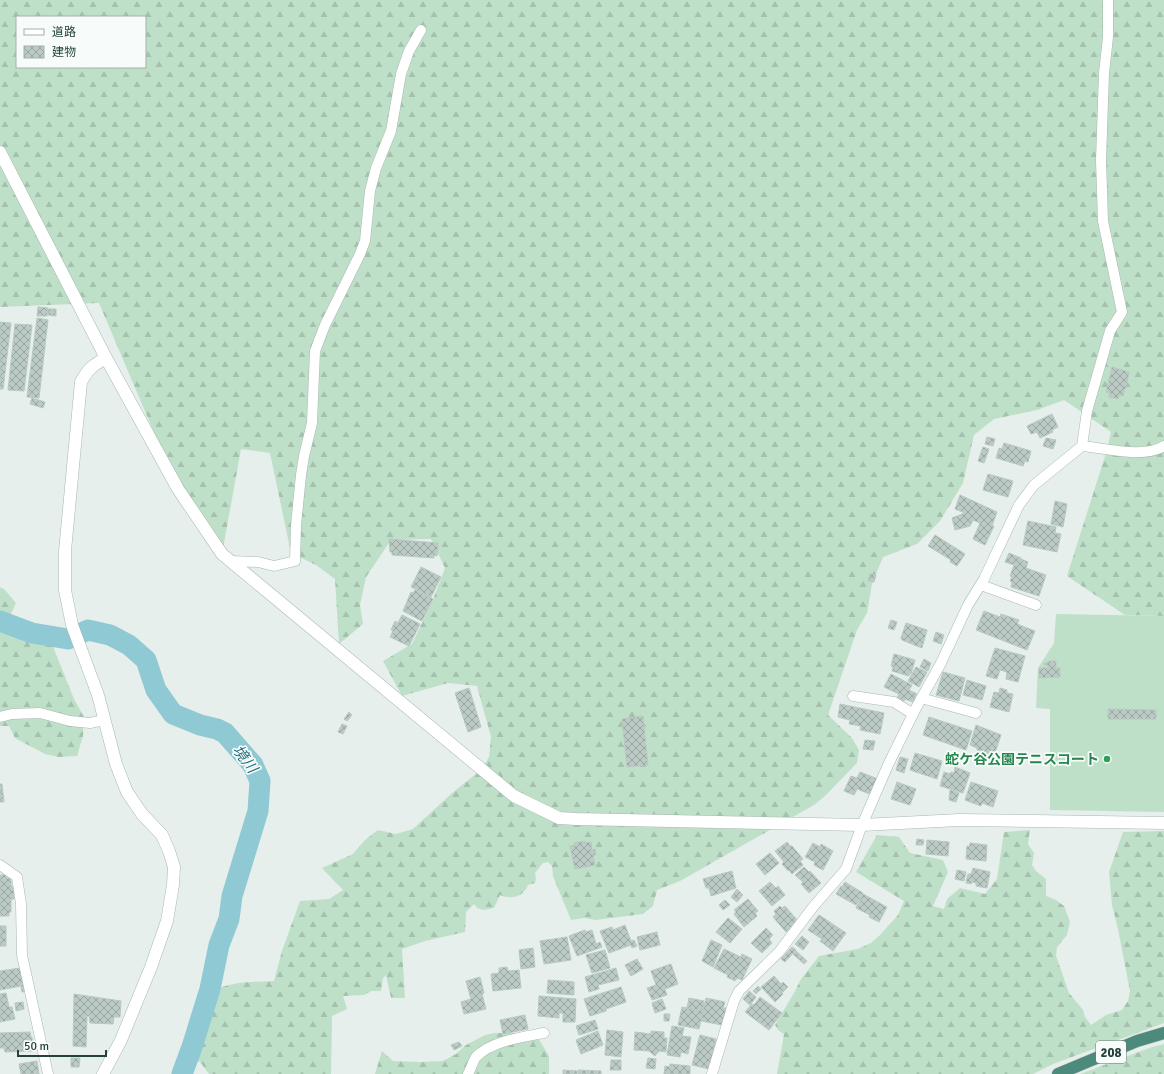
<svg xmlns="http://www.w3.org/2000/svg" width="1164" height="1074" viewBox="0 0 1164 1074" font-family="Signika,'Noto Sans JP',sans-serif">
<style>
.forest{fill:url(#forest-firs);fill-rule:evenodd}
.pitch{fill:#bfe0c8}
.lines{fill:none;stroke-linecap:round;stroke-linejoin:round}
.river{stroke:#8ec9d4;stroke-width:21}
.building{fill:url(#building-cross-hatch);stroke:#b8c9c2}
.minor-casing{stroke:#a8b8b2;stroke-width:11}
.tertiary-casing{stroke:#a8b8b2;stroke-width:13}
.trunk-casing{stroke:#c2cac8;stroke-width:13}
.minor{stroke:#fff;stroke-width:10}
.tertiary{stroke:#fff;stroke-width:12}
.trunk{stroke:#4c8a7c;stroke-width:12}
.leisure-dot{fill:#2e9e5b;stroke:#f7fbf9;stroke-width:1.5}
.labels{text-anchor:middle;stroke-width:3.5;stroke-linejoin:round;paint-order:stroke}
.shield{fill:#f7fbf9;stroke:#637a73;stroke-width:1}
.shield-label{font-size:13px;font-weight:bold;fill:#24423a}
.leisure-label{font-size:14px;font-weight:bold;fill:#27864d;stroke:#f7fbf9;text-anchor:end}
.water-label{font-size:15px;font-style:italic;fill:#1c6f80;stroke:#f7fbf9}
</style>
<defs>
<pattern id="forest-firs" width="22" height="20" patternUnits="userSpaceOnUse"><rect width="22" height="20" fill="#bfe0c8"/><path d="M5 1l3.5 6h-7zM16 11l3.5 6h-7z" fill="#a4c1ad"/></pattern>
<pattern id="building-cross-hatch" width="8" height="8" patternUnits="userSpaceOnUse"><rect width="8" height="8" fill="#bbcac4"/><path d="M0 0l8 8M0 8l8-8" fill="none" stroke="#98a6a0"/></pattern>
</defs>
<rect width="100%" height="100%" fill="#e6efeb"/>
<path class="forest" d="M0,0H1164V616L1125,615L1067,576L1106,453L1111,432L1064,400L1037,410L994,419L974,435L963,483L940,521L917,544L883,557L872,584L867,613L857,630L828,715L852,738L859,750L857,763L825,796L814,805L680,881L657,890L653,906L643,914L596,920L584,918L571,920L553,876L552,866L548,862L543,863L535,873L536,879L535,883L528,885C523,897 512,900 500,895L494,908L484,910L477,908L474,904L466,912L465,932L425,941L402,949L405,998H391L386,975L383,978L381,991H371L364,995L343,996L347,1009L332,1016L331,1074H209L200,1062L190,1059L203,1015L216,989C236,981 253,982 274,981L282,951L300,901L329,899L343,890L322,868L353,854L365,840L378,830L396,834L413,829L451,794L482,769L489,757L491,737L477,686L448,683L402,696L383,661L412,644L432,602L445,568L431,539L391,540L366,577L360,605L363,624L339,644L335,579L316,565L291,553L270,453L241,449L222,554L178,489L99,303L0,307ZM17,17H145V67H17Z
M0,587L5,590L16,603L10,616L11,631L35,638L52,644L74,699L84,717L83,736L77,756L59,757L45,754L15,738L9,726H0Z
M1030,830L1028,844L1034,853L1032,865L1036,871L1046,879V896L1056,900L1064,906L1070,922L1067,935L1057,947L1056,956L1069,993L1083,1010L1085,1017L1091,1025L1106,1015L1122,1010L1128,1001L1130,991L1118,929L1112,905L1109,872L1123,832L1164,831V1023L1053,1064L1033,1074H777L784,1034L778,1030L775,1025L794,993L801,979L819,956L858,949L871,943L880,935L898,915L904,901L856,872L877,835L899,837L910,853L943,860L948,872L933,906L944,909L947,899L960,888L985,894L997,879L1004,832Z
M495,1033H535L549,1056V1074H375L382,1051L393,1061L420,1062L443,1061L456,1054L466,1045L485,1035Z
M1164,1044V1074H1080L1152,1047Z"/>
<path class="pitch" d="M1056,614L1164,616V812L1050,810V709L1036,708L1038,668L1054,643Z"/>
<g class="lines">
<path class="river" d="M0,621L32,633L68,639L88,630L110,635L129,645L146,660L156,690L173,714L200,725L217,729L225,733L253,765L260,781L258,811L232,896L229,919L219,945L210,989L192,1047L182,1074"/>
</g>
<path class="building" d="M38,307L48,308L47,316H37Z
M48,309H56V316L48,315Z
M37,318L48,320L39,398L27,397Z
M0,322L11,323L3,389H0Z
M15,324L32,325L24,391L8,390Z
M1112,367L1129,372L1126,389L1125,388L1123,396L1119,395L1118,399L1109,397L1110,393L1106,392Z
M32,398L45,402L43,408L30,404Z
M1052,414L1058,427L1052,430L1053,432L1040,438L1037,432L1031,434L1027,426Z
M987,437L995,439L993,446L985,444Z
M1046,438L1056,440L1053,449L1043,446Z
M1004,443L1031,451L1028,462L1025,461L1023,466L996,458L999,448L1002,449Z
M983,447L989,449L984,463L978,461Z
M988,474L1013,481L1008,497L983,490Z
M960,495L997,512L992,526H994L985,545L973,539L980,523L973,520L970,526L955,530L952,518L965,513L955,509Z
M1055,501L1067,504L1063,527L1051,524Z
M1028,521L1056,527L1055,533L1061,534L1057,552L1023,545Z
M935,535L965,554L957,566L950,562L951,560L928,546Z
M389,539L438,543L437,556L434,555V558L392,555V552H390Z
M1009,553L1021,558V559L1028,562L1026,568L1046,575L1039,596L1011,587L1012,582L1010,581L1012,577L1010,576L1014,565L1005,562Z
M421,567L441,577L431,597L411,587Z
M870,574L876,575L874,582L868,581Z
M415,590L433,599L422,621L403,611L411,592L413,593Z
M984,611L1000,617L1001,614L1019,620L1017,624L1035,631L1027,650L976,630Z
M402,615L420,624L409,646L390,637L393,631L391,630L395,621L398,623Z
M891,620L897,622L894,630L888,628Z
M906,623L927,630L922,648L902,640L901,638Z
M936,632L944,635L941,644L933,641Z
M995,648L1025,656L1018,682L1006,679L1007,672L1000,670L997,679L986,676Z
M894,654L915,660L911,674L910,673L909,676L892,671L893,667L891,666Z
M924,659L931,663L928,671L920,667Z
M1048,661H1056V668H1060V677L1039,678V668H1048V665H1044V663H1048Z
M916,667L927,672L919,687L908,681Z
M943,672L965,678L959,701L936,695Z
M891,674L912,685L909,690L917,694L913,702L905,699L904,701L897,698L899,694L884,687Z
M967,680L986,686L982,700L963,695Z
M469,688L481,727L468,732L455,693Z
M1000,688L1007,690V693L1013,694L1009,712L990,707L994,692L999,693Z
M840,704L884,713L880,734L860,730L861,726L849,724L850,720L838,717Z
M1108,709L1156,710V719H1108Z
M349,712L352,715L347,721L344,719Z
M643,716L648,765L627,767L622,719Z
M929,717L972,731L966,750L923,735Z
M342,724L347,726L343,734L338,732Z
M976,725L1001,735L994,756L977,750V748L970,745Z
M865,740L875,741L873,750L863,749Z
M915,753L942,761L937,779L910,770Z
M900,757L908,759L904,773L896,770Z
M955,767L970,773L963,793L940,786L944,772L950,774L951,772L954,773Z
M860,772L878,779L872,795L857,789L854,795L844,791L851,776L857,778Z
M897,782L916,789L910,805L891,799Z
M971,782L998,791L993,807L982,803L981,806L965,800Z
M0,784H2L4,802H0Z
M950,790L959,793L956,802L949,800Z
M917,839L924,840L923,845H916Z
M927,840L949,842L948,856L926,854Z
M585,841V843L591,842L592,850L595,849L596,855H593L595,865L575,869L570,846L575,845L574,843Z
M787,842L790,846H792L803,859L800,861L803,865L792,874L789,870L788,871L782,864L784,862L775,851Z
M813,843L820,847L821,844L833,851L823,870L814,865L815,862L805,857Z
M970,843L987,845L986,861L966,859L967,846L969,847Z
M770,853L779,863L765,875L756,864Z
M804,867L809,872L810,871L821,883L809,893L801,884L803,882L795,875Z
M973,868L990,872L987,888L976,886V883L972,882L971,884L966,883L968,874H971Z
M957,870L966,872L964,881L955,879Z
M732,871L736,888L711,896L709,888H706L703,879Z
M0,875H6V878H11V886L14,887V899H11V912H9V916H0Z
M770,882L776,888L778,886L785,895L772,906L759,891Z
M845,882L863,893L856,905L836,894L841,886L842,887Z
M737,889L743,895L737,902L731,897Z
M863,894L887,907L879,922L869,917L870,915L856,908Z
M748,899L758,911L755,913L757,916L744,927L734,914L736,912L734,910Z
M725,900L730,905L723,910L719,905Z
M780,906L782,908L785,906L798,921L786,932L773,917L776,914L774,911Z
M819,915L846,933L833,951L820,941L822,939L808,930Z
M728,918L742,929L730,943L716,932Z
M625,925L631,941L634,940L637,946L632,948L631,945L609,953L600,931L612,927L613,930Z
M0,926H6V946H0Z
M766,928L773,935L769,939L772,943L762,953L751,943Z
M585,930L586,932L592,930L596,944L600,942L602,947L577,956L569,936Z
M657,932L660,945L640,950L637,937Z
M802,936L809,942L803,950L795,944Z
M567,937L571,960L544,964L540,941Z
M711,940L722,945L713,967L702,961Z
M792,947L796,950L785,962L781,959Z
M533,948L535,967L521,969L519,950Z
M724,949L741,957L742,954L752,959L742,980L737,978L735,981L727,977L728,975L714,968Z
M605,950L610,968L592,973L586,955Z
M796,951L807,961L804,964L793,954Z
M637,959L643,969L631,976L625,965Z
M671,964L678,984L665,989L667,995L652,1000L647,988L656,985L651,971Z
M507,967L508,971L519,970L521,988L493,991L491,974L499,973V968Z
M20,968V971H24L27,991L22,992L21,986L0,990V971Z
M616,968L619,980L598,985L599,989L589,992L585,977Z
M774,976L781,984L783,982L788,987L782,993L783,994L775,1002L761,987Z
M480,977L484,993L482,994L486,1009L464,1014L461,1002L471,999L466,981Z
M548,980L574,982V995L547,993Z
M758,986L761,989L756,994L753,991Z
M621,987L626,1002L606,1009V1011L590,1016L584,999Z
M749,991L756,997L750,1005L743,999Z
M6,993L9,1007H12L15,1019L0,1022V994Z
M74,994L121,1001L120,1017H114L113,1024L90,1023L89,1016H87L86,1047L73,1046Z
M539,996L576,999L575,1022H563V1013H559V1018L538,1016Z
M760,997L782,1013L769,1030L745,1012L752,1004L754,1005Z
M689,998L704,1001L703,1011L687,1008Z
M706,998L725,1002L723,1008H726L722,1025L701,1021Z
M662,999L666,1009L655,1013L652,1003Z
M23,1002L24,1009L16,1011L15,1003Z
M682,1007L703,1011L699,1029L678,1025Z
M664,1014H670L669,1021H664Z
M525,1015L528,1029L503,1034L500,1020Z
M595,1020L598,1029L579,1035L576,1026Z
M672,1026L684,1028L682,1036L691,1037L688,1054L681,1052L680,1057L667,1055Z
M607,1030L623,1032L621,1057L605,1055Z
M598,1031L603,1045L581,1054L576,1040Z
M651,1031L664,1032V1038H667L666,1052L659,1051L655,1056L649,1051L634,1050L635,1032L651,1034Z
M30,1032L31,1037H32L33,1051L5,1052L4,1048H0V1033Z
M700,1035L716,1039L709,1069L692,1065Z
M459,1042L462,1046L454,1050L451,1045Z
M71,1058H80L79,1067H71Z
M648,1058L656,1059L655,1069L646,1068Z
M611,1060H621V1070H610Z
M37,1061L39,1074H21L19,1064Z
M670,1064L690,1066V1074H664L665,1066L670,1067Z
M563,1070L577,1071V1074H563Z
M578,1070L601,1071V1074H578Z"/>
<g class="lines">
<defs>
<path id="minor" d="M1082,446C1104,448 1145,459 1164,446
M230,561L258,562L274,566L295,561L296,525L301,475L304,456L312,423L315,351L325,325L360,254L365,241L370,191L376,168L391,131L401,74L409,51L421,30
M981,585L1036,605
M853,696L894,702L913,714
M921,698L976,713
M0,717L12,714L40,713L70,721L90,723L104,720
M0,865L17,877L21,904L22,955L48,1074
M468,1074C471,1069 473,1061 476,1057C491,1041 523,1037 544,1033
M712,1074L734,1001L739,991L779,952L813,907L846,869L862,825L888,765L916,708L941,663L968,605L984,579L1019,505L1034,485L1082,446L1087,411L1110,331L1122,312L1103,221L1101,160L1104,73L1108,37V0"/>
<path id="tertiary" d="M0,152L106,358L178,489L222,554L514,796L559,818L576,819L862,825L959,820L1164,823
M103,1074L121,1040L151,967L167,921L173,885L174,867L169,851L162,835L142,814L127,792L116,764L98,695L72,625L65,590V551L81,382C88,369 93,365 106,358"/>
<path id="trunk" d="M1058,1074L1137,1041L1164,1033"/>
</defs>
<use href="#minor" class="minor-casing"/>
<use href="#tertiary" class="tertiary-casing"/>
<use href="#trunk" class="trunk-casing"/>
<use href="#minor" class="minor"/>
<use href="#tertiary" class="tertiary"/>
<use href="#trunk" class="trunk"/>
</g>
<circle class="leisure-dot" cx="1107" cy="759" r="4"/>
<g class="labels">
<rect class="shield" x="1096" y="1041" width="30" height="22" rx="3"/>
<g class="shield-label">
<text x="1111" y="1057">208</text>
</g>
<g class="leisure-label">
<text x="1099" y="764">蛇ケ谷公園テニスコート</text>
</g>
<g class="water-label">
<text transform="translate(245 759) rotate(53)" y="5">境川</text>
</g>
</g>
<rect x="16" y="16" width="130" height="52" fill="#f7fbf9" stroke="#a3b1ad"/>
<rect x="24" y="29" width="20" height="6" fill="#ffffff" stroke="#a3b1ad"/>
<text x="52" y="36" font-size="12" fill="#24423a">道路</text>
<rect x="24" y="46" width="20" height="12" fill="url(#building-cross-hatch)" stroke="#a3b1ad"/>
<text x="52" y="56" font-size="12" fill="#24423a">建物</text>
<path d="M18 1050v6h88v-6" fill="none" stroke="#24423a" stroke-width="2"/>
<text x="24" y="1050" font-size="12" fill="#24423a" stroke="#f7fbf9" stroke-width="3" paint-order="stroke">50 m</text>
</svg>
